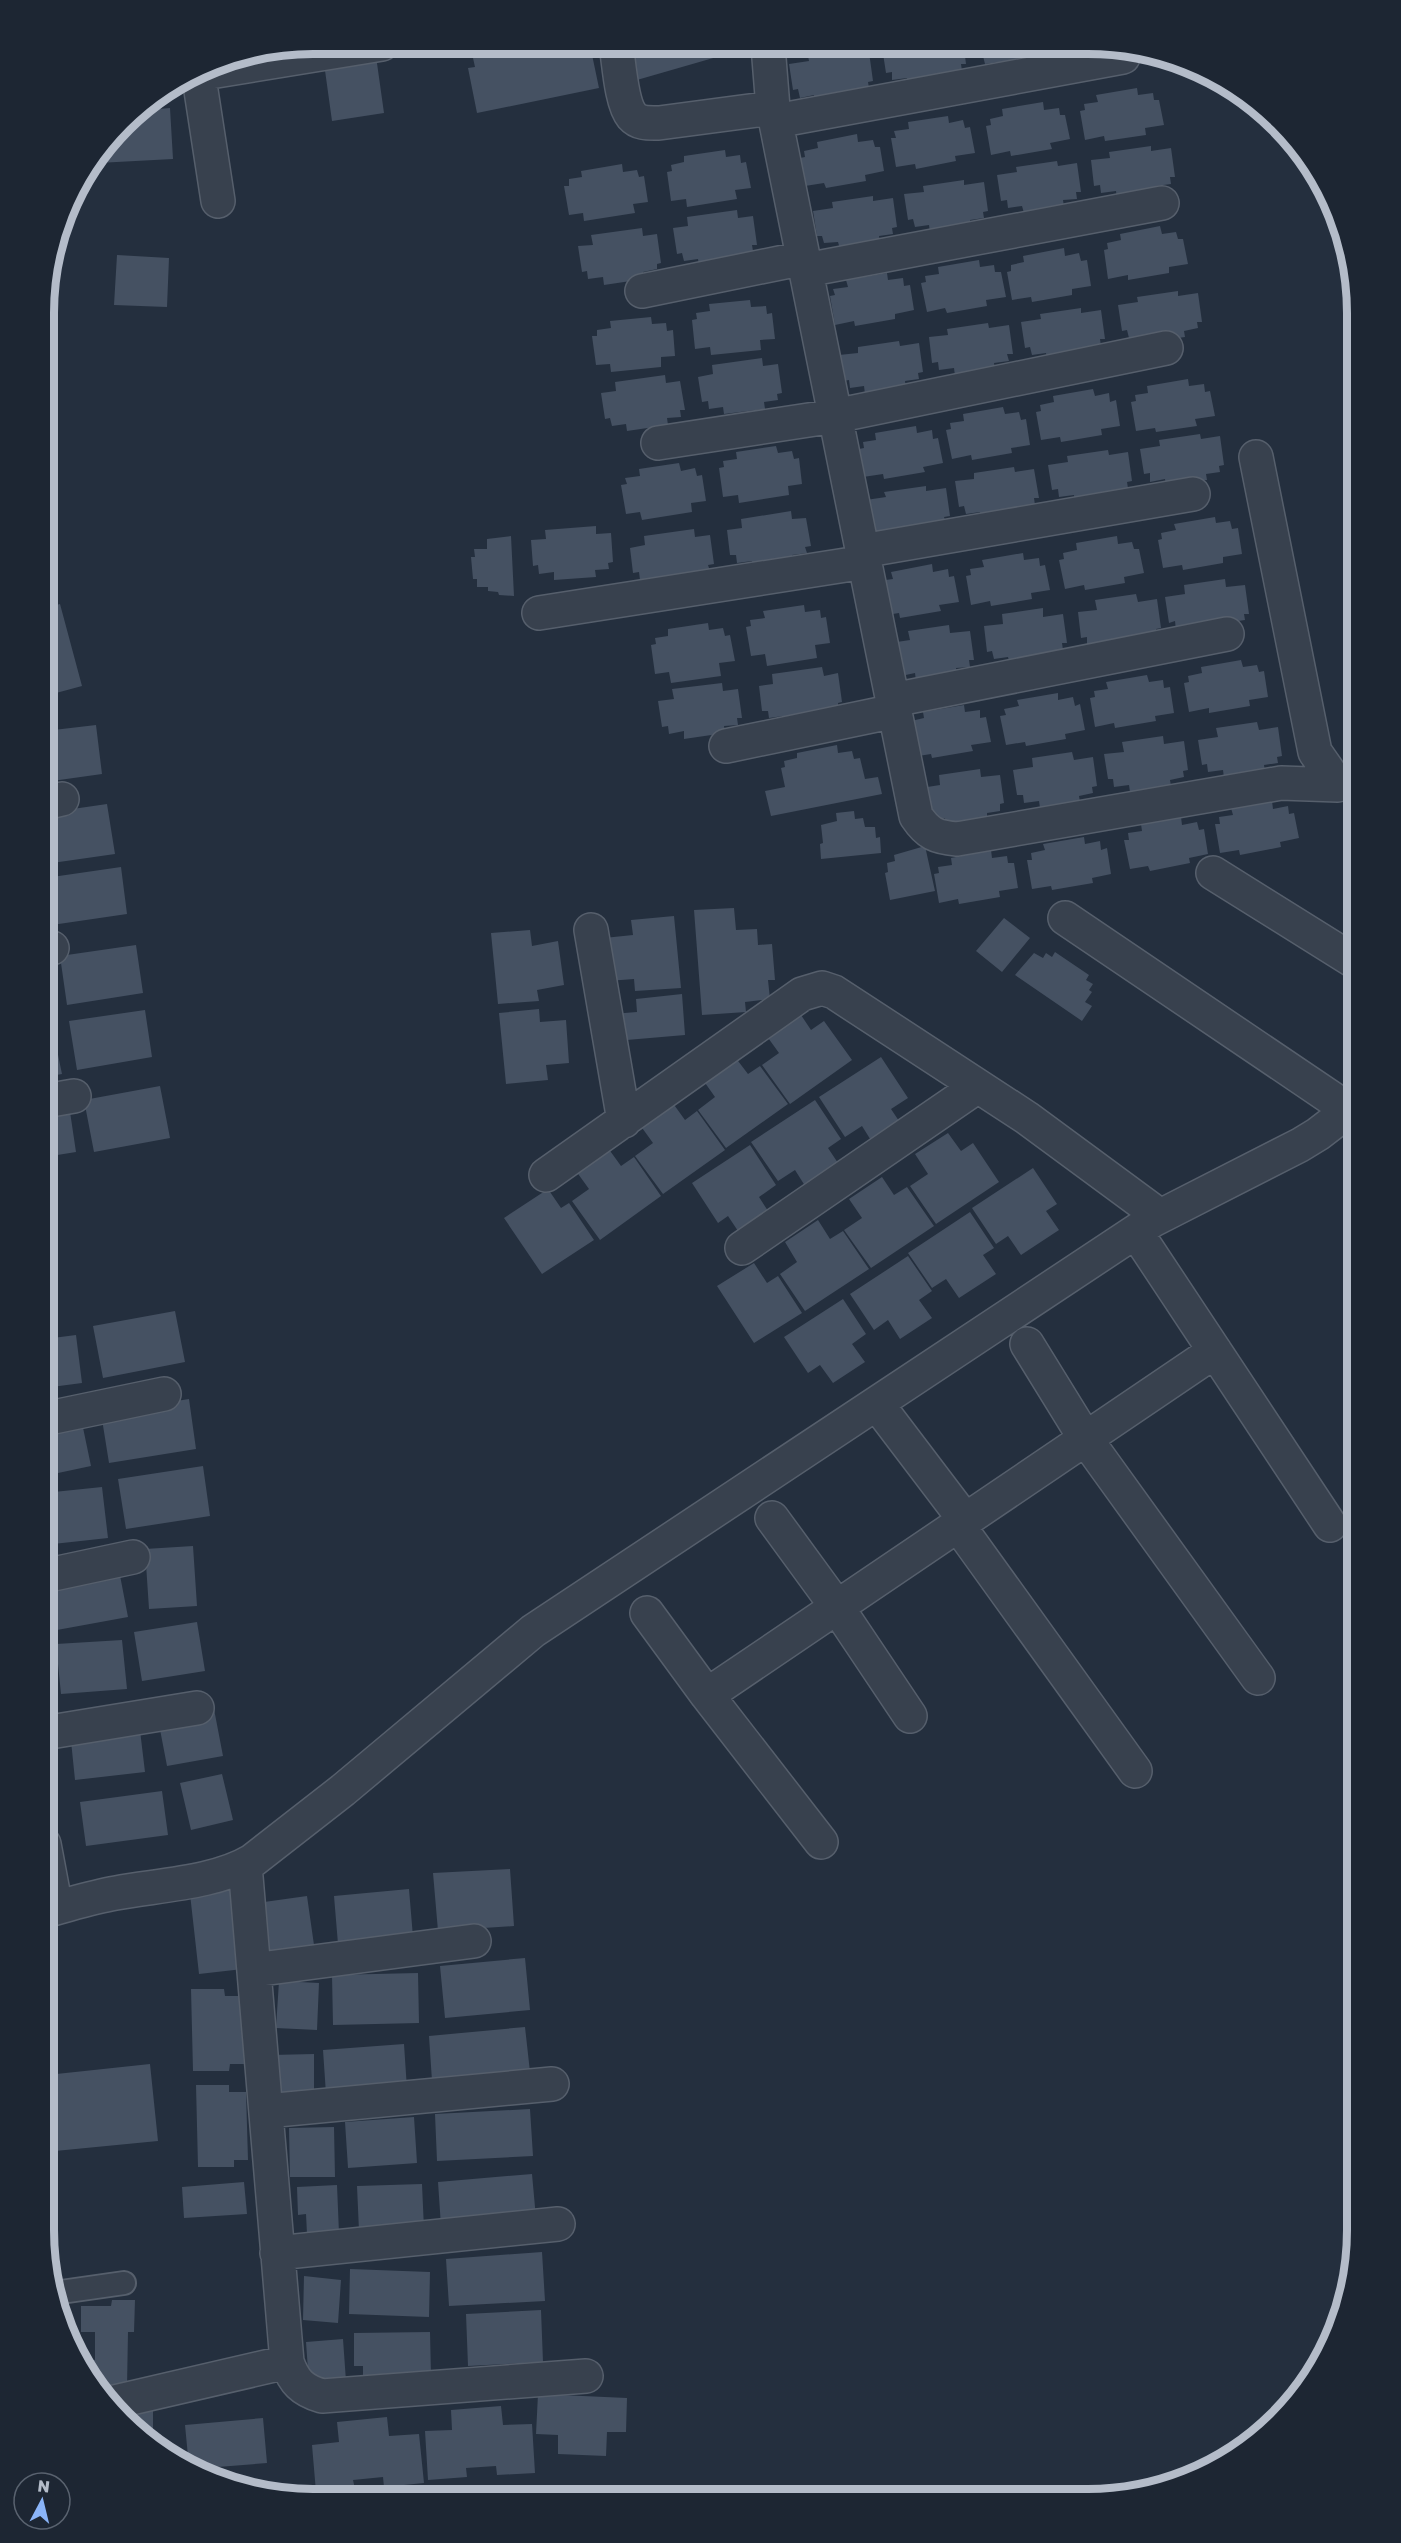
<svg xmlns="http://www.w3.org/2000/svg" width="1401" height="2543" viewBox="0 0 1401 2543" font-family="'Golos Text',sans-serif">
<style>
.building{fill:#455162}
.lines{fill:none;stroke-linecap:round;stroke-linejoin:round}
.lane-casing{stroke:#565f6c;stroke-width:26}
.street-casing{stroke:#565f6c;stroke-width:36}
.lane{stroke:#38414e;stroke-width:22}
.street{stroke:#38414e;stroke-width:33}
.rim{fill:none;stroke:#b4bcc9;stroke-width:8}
</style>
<rect width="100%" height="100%" fill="#242f3e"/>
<path class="building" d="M494,45H590L599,88L477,113L468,68L475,67L473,58L496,53Z
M625,45L740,46L741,50L630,82Z
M882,47L964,48L966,64H961L962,71L908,86L907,78L892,80V72L886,73Z
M977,48H1053L1054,54L1001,69L999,62L985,64L983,56H978Z
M375,49L384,113L332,121L323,56Z
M849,50V55L869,52L873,81L868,82L869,88L815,102L814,95L800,98L798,89L793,90L789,64L809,61L808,56Z
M1137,88L1138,95L1153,93L1154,100H1159L1164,125L1145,128L1146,135L1105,141L1104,136L1085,140L1080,111L1085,110L1084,104L1098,102L1096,95Z
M1043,102L1044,110L1059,108L1060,115H1065L1070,139L1050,143L1052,149L1011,156L1010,151L991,155L986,126L991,125L990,119L1003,116L1002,109Z
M170,108L173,159L98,163L97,159L135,111Z
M948,116L949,123L963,120L965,128L970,127L975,153L955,156L956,161L916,169L915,164L896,167L891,138H896L894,131L909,129L908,122Z
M857,134L858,142L873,140L875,147H880L884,171L865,175L866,181L826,188L824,183L805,186L800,158L805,157L804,151L818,148L817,142Z
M1151,146V151L1171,148L1175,177H1170L1171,184L1156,186L1157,193L1117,199L1116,191L1101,193L1100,185L1094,186L1091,160L1110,158L1109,152Z
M725,150L726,157L740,155L741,163L746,162L751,188L735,190L737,199L687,207L686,199L671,201L667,172L672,171L671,165L684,162V156Z
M1057,161L1058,166L1077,163L1081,192H1076L1077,199L1063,200L1064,207L1024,213L1022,206L1008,208L1007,200L1001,201L997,175L1017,172L1016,167Z
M622,164L623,172L637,170L639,177L644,176L648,202L633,204L635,213L584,221L583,213L569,215L564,186H569V179L582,177L581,171Z
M964,180V185L984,182L988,211L983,212L984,218L970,220L971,227L930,233L929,225L915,227L913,219L908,220L904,194L924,192L923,186Z
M873,196V201L893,198L897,227L892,228L893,234L879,236L880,243L840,249L838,242L824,243L822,236H817L813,211L833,208L832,202Z
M737,210L738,218L753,216L757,245H752L753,251L739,254L740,261L699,266L698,259L684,261L682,253L677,254L673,228L688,226L687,217Z
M1160,226L1162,234L1176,232L1178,239H1183L1188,264L1169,267V273L1128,280V275L1108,279L1104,250L1108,249L1107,243L1121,240L1120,234Z
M642,228L643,236L657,234L661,263L657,264V269L643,272L644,279L604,285L603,277L588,279L587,271L582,272L578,246L593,245L591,235Z
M1064,248L1065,256L1079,253L1081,261L1087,260L1091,286L1072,289V295L1032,302L1031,297L1012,300L1007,272L1011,271V265L1024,262L1023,256Z
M117,255L169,258L167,307L114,305Z
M979,260L980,267L994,265L995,272H1001L1006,297L986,300L987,306L947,313L945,308L927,312L921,283L926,282L925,276L939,274L938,267Z
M887,273L888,280L903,278L904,286L910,285L914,310L895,314V319L855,326L854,321L835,325L830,296L835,295L833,289L848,287L846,280Z
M1178,291V296L1198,293L1202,322H1197L1198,328L1184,331L1185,337L1144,343L1143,336L1129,338L1127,330L1122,331L1118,305L1138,302L1137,297Z
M750,300L751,307L766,306L767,314L772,313L775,339L760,340L761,350L711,355L710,347L695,349L692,320L697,319L696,313L710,311L709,304Z
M1081,308V313L1101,310L1105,339H1100L1101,346L1047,360L1046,353L1032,355L1030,347L1025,348L1021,322L1041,319L1040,314Z
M651,317L652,324L666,323L667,331L673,330L675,356L661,357V367L611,372L610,364L596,365L592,336H597V330L611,328L610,321Z
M988,323L989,328L1009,325L1013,354H1007L1009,361L994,363L995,369L955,376L954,368L939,370L938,362L932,363L929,337L948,335L947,329Z
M899,341L900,346L919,343L923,372L918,373L919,379L905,381L906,388L865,394L864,386L850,388L849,380L843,381L839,355L858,353V347Z
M762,358L763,366L778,364L782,393L777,394L778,400L764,402L765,409L724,414L723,407L709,409L708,401L702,402L698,377L713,374L712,365Z
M665,375L666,383L680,381L685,410H680L681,417L667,418L668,425L627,431L626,424L612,426L610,418L605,419L601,393L616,391L615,382Z
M1188,379L1189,386L1204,384L1205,392L1210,391L1215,416L1195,419L1197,426L1156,432L1155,428L1136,431L1131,402L1136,401L1135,395L1148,393L1147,386Z
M1093,389L1095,396L1109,393L1110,402L1116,400L1120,426L1101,429L1102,435L1061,442L1060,437L1041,440L1036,412L1041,411L1040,405L1054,402L1053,396Z
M1003,407L1005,414L1019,412L1021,420L1026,419L1030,445L1011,448L1012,453L972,460L971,455L952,459L946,430L951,429L950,423L964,421L963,414Z
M916,426L917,433L932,430L933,439L938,438L943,463L923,467L925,472L884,479L883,474L863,477L859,449L864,448L863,442L876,440L875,433Z
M1200,434L1201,439L1220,436L1224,465L1219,466L1220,472L1206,474L1207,480L1166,486L1165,479L1150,482V473L1144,474L1140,449L1160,446L1159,440Z
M776,446L778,453L792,451L794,459L799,458L802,484L788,486L789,495L739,503L738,495L723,497L719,468L724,467L723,461L737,459L736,452Z
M1108,450L1109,455L1128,452L1132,481L1127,482L1128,488L1114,490L1115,497L1075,503L1074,495L1059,497L1058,489L1052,490L1048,465L1068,462L1067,456Z
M679,463L681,471L695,468L697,476L702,475L706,501L691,503L692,512L642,520L640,512L626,514L621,485L627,484L625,478L640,476L639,469Z
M1014,467L1015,472L1034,469L1039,498H1034L1035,505L981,520L980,512L966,514L964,506L959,507L955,481L974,479V473Z
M926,486V491L946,488L950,516L944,517L946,523L876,532L875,525L870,526L866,500L886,497L884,492Z
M791,511L792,519L806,518L811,546L805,547L807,553L792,555L793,562L753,568L752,561L737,563L736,555H730L727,530L742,528L741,519Z
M1215,517L1216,523L1230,521L1232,529L1238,528L1242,554L1223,557V563L1183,570L1182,565L1163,568L1158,540L1162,539L1161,533L1176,530L1174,524Z
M596,526V534L611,533L613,562L608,563L609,569L595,570L596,577L554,580V572L539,574L538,565L533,566L531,540L546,539L545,530Z
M694,529L695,537L710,535L714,564L708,565L710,571L640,580L639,572L633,573L630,548L645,545L644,536Z
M511,536L514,596L499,595L498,592L488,591V587H477V579H473L471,557H475L474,549H487V539Z
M1117,536L1118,544L1132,542L1134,549H1139L1144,573L1124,577L1125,583L1085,590L1084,585L1065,589L1059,560L1064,559L1063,553L1077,550L1076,543Z
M1023,553L1024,560L1039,558L1040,566L1045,565L1050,590L1031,593L1032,599L991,606L990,601L971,605L966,576L971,575L970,569L984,567L982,560Z
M932,564L933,572L948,569L949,577L954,576L959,602L939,605L941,611L900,618L899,613L880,616L878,581L893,579L891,572Z
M1225,579L1226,587L1245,585L1249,614H1244L1245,620L1176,630L1175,621L1169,623L1165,597L1185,594L1184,585Z
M1136,594L1138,602L1157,599L1161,628L1156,629L1157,635L1087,645V637L1081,638L1078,612L1097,610L1095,600Z
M60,604L82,686L45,696V608Z
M804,605L805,612L820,610L821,618L826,617L830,643L815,645L817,658L767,666L765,654L751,656L746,627L751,626L750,620L765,618L763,611Z
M1043,608V617L1063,614L1067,643H1062L1063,650L1049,652L1050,659L1010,665L1008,657L994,659L992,651L987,652L984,626L1003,624L1002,614Z
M708,623L709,630L723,628L725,636L730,635L735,661L719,663L721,676L671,683L669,672L655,674L651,645L656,644L655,638L668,636V629Z
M949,625L950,633L970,631L974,660H969L970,667L956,668L957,675L916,681L915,673L901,676L890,643L910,640L908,631Z
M1241,660L1243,667L1257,665L1259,672L1264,671L1268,697L1249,700L1250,706L1209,713V708L1189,712L1184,683L1189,682L1188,676L1202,673L1201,667Z
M822,667L824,676L838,673L842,702L838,703V709L784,724L783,716L769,718L768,711H762L759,686L773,684L772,674Z
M1147,675L1149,682L1163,680L1164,688L1170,687L1174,713L1155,716L1156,721L1115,728L1114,723L1095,727L1090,698L1095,697L1094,691L1108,689L1106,682Z
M722,683L723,691L738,689L742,718H737L738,725L724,726L725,733L684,739V731L669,734L668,726L662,727L658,701L674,699L672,689Z
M1058,693V700L1073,697L1075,706L1080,704L1085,730L1065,734L1066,739L1026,746L1025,742L1006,745L1000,716L1006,715L1004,709L1019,706L1017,700Z
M964,705L965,712L980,710V718L986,717L991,742L971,745L973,751L932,758L931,754L912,757L911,721L924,718L923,712Z
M1257,722L1259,730L1278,727L1282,756L1277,757L1278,763L1264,765L1265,772L1224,778L1223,770L1208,772L1207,764L1202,765L1198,740L1218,737L1216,728Z
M96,725L102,774L45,782V731Z
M1163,736L1164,744L1184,741L1188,770L1183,771L1184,777L1170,780L1171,786L1130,792L1129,785L1114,787L1113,779H1108L1104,754L1124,752L1122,742Z
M837,745L838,753L852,751L854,759L860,758L865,779L878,777L882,794L771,816L765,791L785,787L781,768L785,767L784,761L797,758V753Z
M1072,752L1074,760L1093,757L1097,786L1092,787L1093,793L1079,796L1080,802L1040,808L1039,801L1024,803L1023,795H1017L1013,770L1033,767L1032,758Z
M980,769L981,777L1000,775L1004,803L1000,804V811L987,813V819L946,825L945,818L931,820L921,788L940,785L939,775Z
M1272,801L1273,809L1288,806L1289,814L1294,813L1299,838L1280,842L1281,847L1240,855L1239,850L1220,853L1215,824H1220L1219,817L1233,815L1231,808Z
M107,804L115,854L45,864V813Z
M854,811L855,819L863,818L865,827H875L876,838L880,837L881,853L821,859L820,844L823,843L821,825L837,821L836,813Z
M1181,817L1182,825L1197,822L1199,830L1204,829L1208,854L1189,858L1190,863L1150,871L1148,866L1130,869L1124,840H1129L1128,833L1142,831L1141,824Z
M1084,837L1085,844L1100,841L1101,850L1107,848L1111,874L1092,878L1093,883L1052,890L1051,886L1032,889L1027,860H1032L1031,853L1045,850L1043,844Z
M925,846L935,891L890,900L885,873L888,872L887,863L895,861L894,855Z
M991,850L992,858L1007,856L1008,863H1014L1018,888L999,891L1000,897L959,904L958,899L939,903L934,874L939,873L938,867L952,865L951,858Z
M121,867L127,914L45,926V878Z
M734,908L736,930L757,929L758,945L772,944L775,980H768L770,999L745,1002L746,1012L702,1015L694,910Z
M674,916L681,988L635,991L634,979L608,981L604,938L633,935L631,920Z
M1004,918L1030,938L1002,972L976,951Z
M530,930L532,946L558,941L564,985L537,990L539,1001L498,1004L491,933Z
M136,945L143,993L67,1005L60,956Z
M1055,952L1089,975L1086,980L1093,984L1089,990L1092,992L1085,1002L1092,1006L1082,1021L1015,975L1034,953L1043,958L1046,953L1052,957Z
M682,994L685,1035L615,1041L612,1014L637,1012L636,999Z
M539,1009L540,1022L566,1020L569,1063L546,1065L548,1080L506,1084L499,1013Z
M145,1010L152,1057L77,1070L69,1021Z
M799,1012L811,1030L824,1021L852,1060L790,1104L762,1065L779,1053L766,1035Z
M52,1026L62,1074L45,1077V1028Z
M735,1057L748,1074L760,1066L788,1104L726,1148L698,1110L715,1097L703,1080Z
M881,1057L908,1098L891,1109L901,1124L872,1142L862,1126L845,1137L819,1097Z
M160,1086L170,1138L94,1152L84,1100Z
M815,1100L841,1139L828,1148L840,1166L807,1189L795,1170L778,1181L751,1142Z
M672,1102L685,1120L697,1111L725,1150L663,1194L635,1156L653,1143L640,1125Z
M69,1105L76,1152L45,1157V1109Z
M948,1133L961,1151L973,1143L999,1182L936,1224L910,1186L928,1174L915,1154Z
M750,1145L776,1185L759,1197L770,1214L740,1234L728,1216L718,1223L692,1183Z
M608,1148L621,1166L634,1157L661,1196L600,1240L572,1201L589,1189L576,1171Z
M1033,1168L1057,1204L1046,1211L1059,1230L1021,1255L1008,1236L996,1244L972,1208Z
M882,1177L894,1195L907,1187L934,1226L871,1268L844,1230L862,1218L849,1199Z
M548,1189L561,1208L569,1203L594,1240L542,1274L504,1218Z
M970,1212L994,1248L983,1255L996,1274L959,1298L946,1279L932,1288L908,1253Z
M818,1220L830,1239L843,1231L869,1269L805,1311L780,1274L797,1262L785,1242Z
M908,1256L932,1291L919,1300L932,1318L900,1339L888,1320L874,1330L850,1294Z
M754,1263L767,1283L778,1276L802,1313L754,1343L717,1286Z
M843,1299L866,1334L852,1344L865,1362L833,1383L820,1365L808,1373L784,1337Z
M175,1311L185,1362L103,1378L93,1326Z
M76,1335L82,1383L44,1388L45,1339Z
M189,1399L196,1449L109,1463L101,1413Z
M81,1418L91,1466L44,1476V1426Z
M203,1466L210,1516L126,1529L118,1479Z
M102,1487L108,1538L44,1545V1493Z
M193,1546L197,1606L149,1609L145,1549Z
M118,1565L128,1617L46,1632L44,1578Z
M197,1622L205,1671L142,1681L134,1632Z
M122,1640L127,1689L61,1694L56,1644Z
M214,1709L223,1756L167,1766L158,1719Z
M139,1722L145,1772L75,1780L70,1731Z
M222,1774L233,1820L191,1830L180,1783Z
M162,1791L168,1835L86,1846L80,1802Z
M510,1869L514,1926L438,1931L433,1873Z
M409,1889L413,1937L338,1944L334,1896Z
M234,1890L243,1969L199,1974L190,1894Z
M307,1896L314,1945L264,1953L257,1903Z
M525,1958L530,2010L445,2018L440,1966Z
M418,1973L419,2023L333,2025L332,1975Z
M279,1981L319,1983L317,2030L276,2028Z
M191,1989H224L225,1996H242L244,2064H230L229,2071H193Z
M525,2027L530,2072L432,2081L429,2036Z
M404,2044L407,2089L326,2094L323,2050Z
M314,2054V2094L273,2096L271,2055Z
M150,2064L158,2141L55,2151L47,2075Z
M196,2085H229V2092H246L248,2160H234V2167H198Z
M530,2109L533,2156L437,2161L435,2114Z
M414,2117L417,2163L348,2168L345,2122Z
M334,2127L335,2177H290L289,2128Z
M532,2174L536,2218L441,2226L438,2182Z
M244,2182L247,2214L184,2218L182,2187Z
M422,2184L424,2229L359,2231L357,2186Z
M337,2185L339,2233L307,2234L306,2214L298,2215L297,2187Z
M542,2252L545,2301L449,2306L446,2259Z
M350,2269L430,2272L429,2317L349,2314Z
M304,2276L341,2280L338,2323L303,2320Z
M112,2300H135L134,2332H128L127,2387L153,2407V2432H138L100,2392V2386H94L89,2380L79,2360H95V2332H81V2306H111Z
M541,2310L543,2362L468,2366L466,2314Z
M430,2332L431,2376L363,2378V2366H354V2333Z
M343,2339L346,2381L309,2384L306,2342Z
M538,2394L627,2398L626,2432H607L606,2456L558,2454V2435L536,2434Z
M501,2406L503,2425L532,2424L535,2473L497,2475L496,2466L466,2468L467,2477L428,2480L425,2431L452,2430L451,2410Z
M387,2417L389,2436L419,2434L424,2483L384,2487L383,2477L353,2480L355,2489L316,2492L312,2445L339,2442L337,2422Z
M263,2418L267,2463L192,2469L189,2467L185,2425Z"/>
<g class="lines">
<defs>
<path id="lane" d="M54,2293L124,2283"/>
<path id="street" d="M616,45C619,62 621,103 632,116C639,124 649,123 659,123L773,108
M768,46L773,108L916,816C928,834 936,837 957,839L1281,783L1338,785L1315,752L1256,457
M198,71L218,201
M198,74L382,44
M776,121L1123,57
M806,270L1162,203
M642,291L804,258
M658,443L835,416L1166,348
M862,551L1193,494
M539,613L865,562
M893,700L1227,634
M726,746L895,711
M45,803L62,799
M1213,873L1357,963
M1065,918L1349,1110
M591,930L624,1121
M45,950L52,948
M45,1101L74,1096
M546,1175L802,994L822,988L834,992L1027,1118L1160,1216
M1136,1232L1330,1525
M742,1248L978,1086
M1027,1344L1085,1438L1258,1678
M877,1404L965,1520
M44,1419L164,1394
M772,1518L837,1607L910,1716
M958,1525L1135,1771
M44,1576L133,1557
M647,1613L707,1695L821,1842
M707,1695L1215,1351
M44,1733L197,1708
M44,1844L56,1908
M245,1865L287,2362C294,2382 302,2390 322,2396L586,2376
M44,1911C68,1905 92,1897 116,1893C159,1885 215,1883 252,1861L343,1790L533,1631L1153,1220L1300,1145L1318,1134L1357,1104
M254,1970L474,1941
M266,2111L552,2084
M277,2253L558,2224
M110,2403L287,2362"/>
</defs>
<use href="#lane" class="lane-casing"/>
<use href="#street" class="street-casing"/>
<use href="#lane" class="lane"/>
<use href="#street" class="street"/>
</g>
<path d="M0 0H1401V2543H0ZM313 54H1088A259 259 0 0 1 1347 313V2230A259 259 0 0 1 1088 2489H313A259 259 0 0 1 54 2230V313A259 259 0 0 1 313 54Z" fill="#1d2633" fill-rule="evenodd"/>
<path class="rim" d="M313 54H1088A259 259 0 0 1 1347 313V2230A259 259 0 0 1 1088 2489H313A259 259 0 0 1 54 2230V313A259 259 0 0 1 313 54Z"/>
<g transform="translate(42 2501) rotate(7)"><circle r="28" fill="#1d2633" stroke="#59626f" stroke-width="1.5"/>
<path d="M0-4.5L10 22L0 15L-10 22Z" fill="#8ab4f8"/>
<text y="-9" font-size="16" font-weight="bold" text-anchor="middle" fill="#b4bcc9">N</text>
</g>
</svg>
